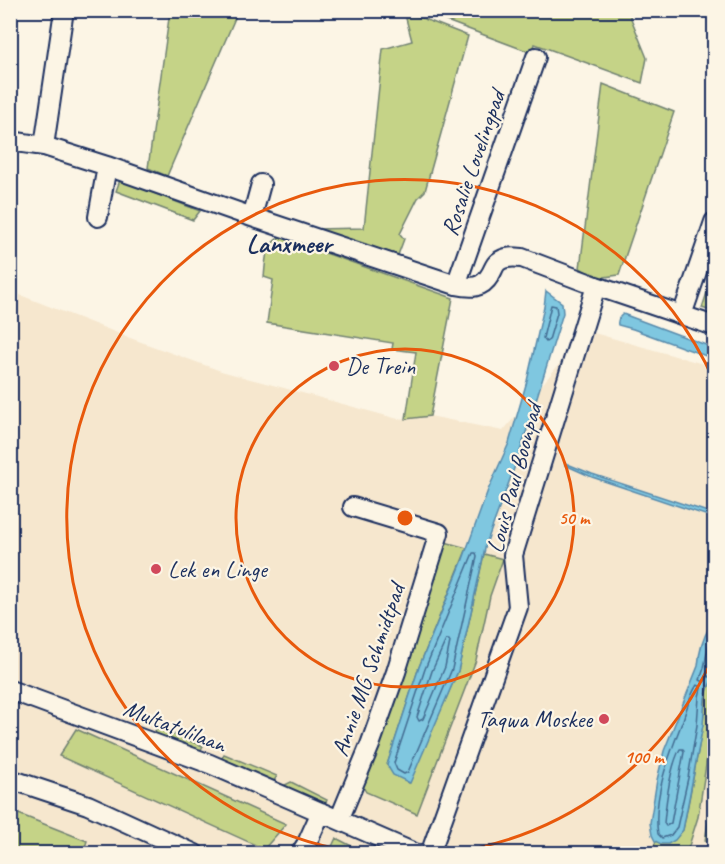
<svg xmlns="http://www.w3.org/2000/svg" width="725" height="864" viewBox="0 0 725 864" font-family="Caveat,sans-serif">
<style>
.built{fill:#f6e7ce}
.green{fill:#c5d387;stroke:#708172;stroke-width:1.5}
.water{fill:#7fc7e0;stroke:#578aac;stroke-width:1.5}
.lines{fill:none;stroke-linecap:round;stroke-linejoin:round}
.shore{stroke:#436c92;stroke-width:1.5}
.street-casing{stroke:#1b2f5e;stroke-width:22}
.street{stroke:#fcf5e5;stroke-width:18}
.ring{fill:none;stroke:#e8590c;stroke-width:3}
.poi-dot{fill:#d1495b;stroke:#fcf5e5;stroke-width:2}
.labels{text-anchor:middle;stroke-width:4.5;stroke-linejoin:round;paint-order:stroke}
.street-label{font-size:24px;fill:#1b2f5e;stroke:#fcf5e5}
.poi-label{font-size:24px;fill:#1b2f5e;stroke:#fcf5e5;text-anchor:start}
.neighbourhood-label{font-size:26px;font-weight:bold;fill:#1b2f5e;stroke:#fcf5e5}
.centre{fill:#e8590c;stroke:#fcf5e5;stroke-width:3}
.ring-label{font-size:18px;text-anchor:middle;font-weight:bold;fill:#e8590c;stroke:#fcf5e5;stroke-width:4.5;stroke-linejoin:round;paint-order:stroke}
</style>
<rect width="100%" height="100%" fill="#fcf5e5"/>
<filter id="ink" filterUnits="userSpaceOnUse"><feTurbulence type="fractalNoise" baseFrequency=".0167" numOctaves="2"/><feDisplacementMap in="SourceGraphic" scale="12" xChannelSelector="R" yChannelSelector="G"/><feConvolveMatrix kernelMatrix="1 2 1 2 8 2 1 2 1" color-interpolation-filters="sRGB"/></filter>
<g filter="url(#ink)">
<path class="built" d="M10,291L130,338L221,371L398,419L430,416L503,431L587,331L714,367V853H11Z"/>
<path class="green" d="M170,11H238L167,176L148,168Z
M404,11L468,36L425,191L418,198L400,234L404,239L398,255L314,229L364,228L383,49L412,41Z
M420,11H628L647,58L642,83L535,44L532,53Z
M603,84L674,112L619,275L597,278L580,268Z
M120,180L200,211L193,220L116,191Z
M280,237L453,298L430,416L406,419L416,352L392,349L393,343L267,323L273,280L264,277C266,261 264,246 280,237Z
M714,271V312L702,308Z
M445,542L467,548L419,667L387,765L409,783L458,671L484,554L503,559L490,596L476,660L417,814L366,792L362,785Z
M714,676V714L713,719L698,817L688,849H682L681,853H679L651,854L656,841L675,839L683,830C690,796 696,763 702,729C706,707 702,698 714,676Z
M156,728L203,746L199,753L154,735Z
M76,729L286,824L264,849L59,756Z
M224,754L277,776L274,781L221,760Z
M291,782L327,800L324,806L283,786Z
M714,785V843L705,841Z
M11,811L87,841L83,853H11Z
M336,838L363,852L362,853H329Z"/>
<path class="water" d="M546,291L562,303L563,313L519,455L486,544L458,671L410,783L393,775L387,765L419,667L462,562L488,490L509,443L527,381L544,307Z
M623,314L714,348V359L633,329L618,325C617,320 619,317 623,314Z
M565,463L592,474L714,514V518L592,477L565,465Z
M710,626H714V676L708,688L705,698L703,725L683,830L675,840L668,844H661L655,841L652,835L650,823L657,780L664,751L698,666C699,652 703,638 710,626Z"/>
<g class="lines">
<path class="shore" d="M551,305L556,306L557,313L549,340L546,342L543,338Z
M473,553H476L477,556L452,669L408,772L404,774L397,770L394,763L425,669Z
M714,632L710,638L704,668L700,680L704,682L709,676L714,674
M446,640H449L450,642L445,667L423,719L419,721L417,717L432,671Z
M697,685L700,686L701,688L699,697L697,725L688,778L677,827L671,835L662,838L658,834C652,798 670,753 683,720C687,708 690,695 697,685Z
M680,749H683L684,752L671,823L666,826L664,823C666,802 670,767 680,749Z"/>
<defs>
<path id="street" d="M10,141L44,146L107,166L252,217L456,285C471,288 482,289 490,275C493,271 494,265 498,262C505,256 514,257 522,258L596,286L714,326
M44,146L64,10
M98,217L107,166
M252,217L261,184
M456,285L536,57
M682,315L714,222
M10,690L210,764L417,854
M10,779L88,805L195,854
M339,820L370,745L396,672L439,533L353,507
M300,854L307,843L321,812
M430,854L518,607L513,555L596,286"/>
</defs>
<use href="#street" class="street-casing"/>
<use href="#street" class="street"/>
</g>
</g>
<g class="ring">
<circle cx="405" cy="518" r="169"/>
<path d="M714 655A338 338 0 0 1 446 853M364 853A338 338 0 1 1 714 381"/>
</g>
<g class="poi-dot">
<circle cx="334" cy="366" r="6"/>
<circle cx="156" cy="569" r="6"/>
<circle cx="604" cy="719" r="6"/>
</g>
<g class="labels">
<g class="street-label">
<text transform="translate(473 163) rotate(-71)" y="8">Rosalie Lovelingpad</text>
<text transform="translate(514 478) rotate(-75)" y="8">Louis Paul Boonpad</text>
<text transform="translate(368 670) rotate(-71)" y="8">Annie MG Schmidtpad</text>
<text transform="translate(175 726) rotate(21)" y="8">Multatulilaan</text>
</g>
<g class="poi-label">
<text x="346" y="374">De Trein</text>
<text x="168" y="577">Lek en Linge</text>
<text x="592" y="727" text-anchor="end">Taqwa Moskee</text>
</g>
<g class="neighbourhood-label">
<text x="289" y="252">Lanxmeer</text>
</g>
</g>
<circle cx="405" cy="518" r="9" class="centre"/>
<g class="ring-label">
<text x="574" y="524">50 m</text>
<text x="644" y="763">100 m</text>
</g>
<rect width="725" height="864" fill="none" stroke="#fcf5e5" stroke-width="36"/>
<rect x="18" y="18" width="689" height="828" fill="none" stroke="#1b2f5e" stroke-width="2" filter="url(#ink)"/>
</svg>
